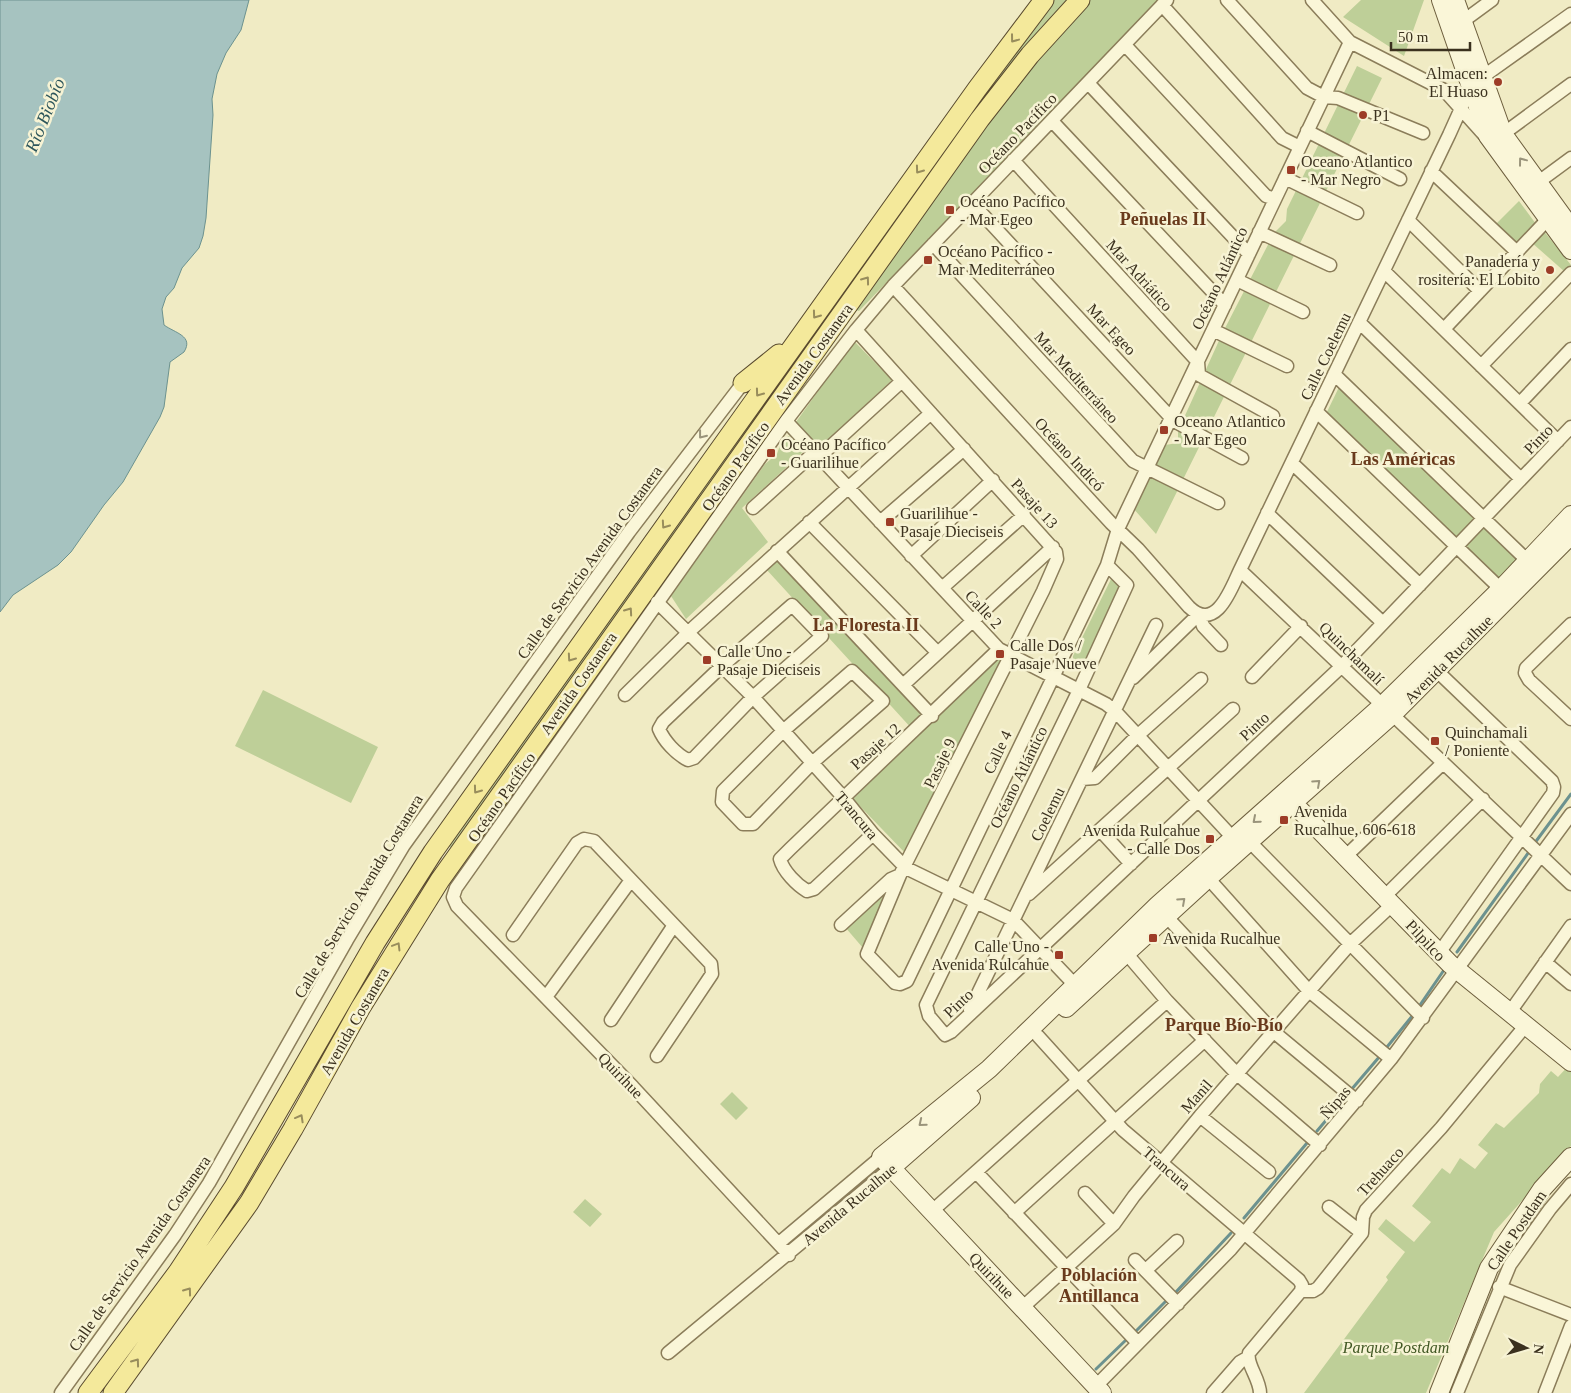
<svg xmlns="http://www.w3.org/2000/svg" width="1571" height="1393" viewBox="0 0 1571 1393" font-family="'Times New Roman',serif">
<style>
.green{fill:#becf98}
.water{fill:#a6c3c0;stroke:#6c928f}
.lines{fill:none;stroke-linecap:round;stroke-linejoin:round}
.stream{stroke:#6c928f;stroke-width:3}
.street-casing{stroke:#8b7d5a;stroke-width:15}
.secondary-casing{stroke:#6d5e3d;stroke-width:20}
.primary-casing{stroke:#594a2e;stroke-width:21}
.street{stroke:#faf6d8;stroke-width:12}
.secondary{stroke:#faf6d8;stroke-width:18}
.primary{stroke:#f4e99b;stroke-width:19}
.oneway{stroke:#988d5c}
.oneway2{stroke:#9a947b}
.poi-dot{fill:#9d3c27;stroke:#f7f3d4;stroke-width:2}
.labels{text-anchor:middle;stroke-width:5;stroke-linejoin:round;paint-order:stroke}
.poi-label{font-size:16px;fill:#3b311e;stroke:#f7f3d4;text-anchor:start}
.street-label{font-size:16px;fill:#3b311e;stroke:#f7f3d4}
.park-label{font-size:16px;font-style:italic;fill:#415824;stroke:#f7f3d4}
.water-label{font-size:18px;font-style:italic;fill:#2d565b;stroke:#f7f3d4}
.neighbourhood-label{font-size:18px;font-weight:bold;fill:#693a1c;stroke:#f7f3d4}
</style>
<rect width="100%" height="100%" fill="#f0ebc4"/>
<path class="green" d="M1049,0H1071L452,848L446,845Z
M1090,0H1159L859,311L853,309L1009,91Z
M1361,0H1424L1404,56L1343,17Z
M1357,66L1382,78L1156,534L1132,507L1165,445L1178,443V431L1222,334L1274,233L1286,221L1287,209Z
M1519,201L1536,224L1518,243H1513L1494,226Z
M1543,230L1571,265L1565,272L1531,242Z
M854,341L892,380L819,448L796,422Z
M1340,385L1476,515L1477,521L1460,539L1455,538L1325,416Z
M789,436L803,452L742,508L768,542L686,619L671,596L765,464L777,454L782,439Z
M1486,525L1519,557L1497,581L1464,545Z
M779,557L925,718L913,730L766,569Z
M1112,577L1121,586L1085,665L1073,663V656Z
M998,654H1006L908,856L853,799Z
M263,690L378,747L351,803L235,746Z
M884,895L863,948L845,927Z
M1571,1063V1146L1494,1232L1426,1393H1304L1388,1280L1386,1277L1405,1252L1378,1229L1386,1219L1414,1242L1431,1222L1412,1206L1442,1168L1450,1174L1460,1158L1475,1169L1488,1153L1478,1145L1496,1123L1504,1128L1539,1093L1540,1084L1551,1071L1558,1077Z
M732,1092L748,1108L736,1120L720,1104Z
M585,1199L602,1214L590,1227L573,1212Z"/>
<path class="water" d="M0,0H249L241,30L226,53L217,74L212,99L213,115L206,218L203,236L199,248L182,268L174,288L166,297L162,309L164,325C175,333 194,336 184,352L170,362L164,407L160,417L123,482L104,505L71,552L58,565L13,595L0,612Z"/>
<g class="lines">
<path class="stream" d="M1534,844L1571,794
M1457,952L1531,849
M1420,1005L1444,970
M1387,1047L1413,1015
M1351,1090L1380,1056
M1317,1131L1344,1099
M1244,1218L1307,1143
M1175,1293L1231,1233
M1135,1332L1167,1300
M1096,1369L1128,1338"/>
<defs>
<path id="street" d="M1227,0L1307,88L1324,97L1338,98L1423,133
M1312,0L1350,42L1444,90L1487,138
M1162,5L1282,138L1300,147
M1462,22L1492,0
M1125,45L1266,196L1275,199
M1481,78L1571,14
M1088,83L1249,254
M1052,121L1225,305
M1307,131L1400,179
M1503,134L1571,84
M1013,160L1198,362L1199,375L1273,416
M1431,171L1517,252
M1285,178L1357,213
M1533,186L1571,158
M972,203L1174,421L1242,458
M1408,220L1480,291
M1259,232L1330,265
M933,244L1133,461L1218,503
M1384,271L1558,441
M1237,280L1303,312
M893,286L1111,523L1138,549L1189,607C1216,633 1231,589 1240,570L1449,135L1467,95L1469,82
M1359,322L1521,479
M1444,329L1548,219
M856,330L1056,552L1057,559L1043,591L900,875L867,954L895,983L900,984L907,981L1107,565L1118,529L1350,42
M1213,330L1287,366
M1481,366L1571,273
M1334,374L1534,567
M1520,403L1571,349
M1316,411L1507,595
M786,421L999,649L1106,704L1115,711L1234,839L1250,842L1423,1018
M819,457L902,381
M1292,463L1420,585
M753,508L815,452
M1267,513L1383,623
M809,522L938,653
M880,522L964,449
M777,551L932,716
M911,556L993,480
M1107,565L1127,585L1079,690L926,1005L929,1016L945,1035L951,1032L1342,666L1571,427
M1240,570L1571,884
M942,588L1024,515
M657,602L753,697L843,797L873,834L906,868L1013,920L1074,984
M792,605L822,636L753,697L694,758L688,760C676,754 664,741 659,729L663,722L721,667Z
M1199,614L1203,626L1221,645
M1571,624L1526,668L1525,673L1529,680L1571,719
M852,671L883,701L812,763L753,824H743L722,802L723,791L783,731Z
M1437,671L1552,781L1554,787L1553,793L1439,953
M1252,677L1301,626
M1133,678L1199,614
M903,685L1053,547
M625,695L694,627L931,413
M1082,779L1095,778L1137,736L1201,679
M1100,830L1131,864
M873,834L814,889L807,891C797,885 783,871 780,859L790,849L999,649
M1346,856L1443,763
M1208,878L1309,991L1391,1059
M1029,894L1233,709
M1385,896L1483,799
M1166,916L1274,1032L1357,1101
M841,925L891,879L900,875
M513,935L577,843L584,839L594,841L711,964L712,974L657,1056
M1126,953L1167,1001L1237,1074L1320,1145
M1545,962L1571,984
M546,997L631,880
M970,1010L1156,625
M1510,1012L1571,926
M611,1020L674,925
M1038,1036L1123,1130L1299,1280L1302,1285L1301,1291
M1200,1116L1269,1172
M976,1172L1138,1343
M1085,1193L1114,1224
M1329,1207L1362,1233
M931,1212L1167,1001
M1014,1213L1205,1040
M779,1243L881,1157
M789,1255L633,1087L457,906L453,897L456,888L786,421L856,330L893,286L1167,0
M1135,1260L1178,1304
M1146,1270L1177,1241
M1499,1287L1571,1315
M1301,1291H1313L1318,1288L1362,1233L1363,1217L1366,1210L1441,1128L1526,1025
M1023,1307L1114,1224L1134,1196L1200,1116L1350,944L1393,904
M668,1353L890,1169
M1096,1386L1231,1249L1391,1059L1571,814
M61,1393L175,1235L209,1183L347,940L404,845L629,532L743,383
M1213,1393L1240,1362L1247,1358
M1260,1393C1260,1379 1246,1364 1249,1353L1301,1291
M1457,1393L1510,1265L1550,1209L1571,1184
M1545,1393L1571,1326"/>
<path id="secondary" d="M1441,0L1488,136L1571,250
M1455,0L1503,134L1571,228
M1294,804L1450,964L1571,1062
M1066,1008L1208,878L1393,714L1571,535
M890,1169L971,1098
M1102,1393L881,1157L989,1069L1158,905L1383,705L1501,589L1571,515
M1439,1393L1489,1268L1542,1189L1571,1157"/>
<path id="primary" d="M743,383L779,354
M88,1393L178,1272L234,1187L375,943L433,852L697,481L977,89L1044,0
M113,1393L249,1203L293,1129L361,1007L440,880L980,119L1030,55L1080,0"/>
</defs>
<use href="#street" class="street-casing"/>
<use href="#secondary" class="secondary-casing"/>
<use href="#primary" class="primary-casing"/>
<use href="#street" class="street"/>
<use href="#secondary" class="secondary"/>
<use href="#primary" class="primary"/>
</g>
<defs><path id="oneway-chevron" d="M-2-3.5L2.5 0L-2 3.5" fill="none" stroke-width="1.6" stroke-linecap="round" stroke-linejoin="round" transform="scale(1.25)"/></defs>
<g class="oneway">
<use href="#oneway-chevron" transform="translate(1014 39) rotate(127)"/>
<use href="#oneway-chevron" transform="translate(919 170) rotate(126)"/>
<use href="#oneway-chevron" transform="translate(866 280) rotate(-54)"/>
<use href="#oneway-chevron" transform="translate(816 315) rotate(126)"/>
<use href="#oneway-chevron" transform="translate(759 393) rotate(126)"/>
<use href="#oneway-chevron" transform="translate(665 525) rotate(125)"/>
<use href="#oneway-chevron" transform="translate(629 611) rotate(-55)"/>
<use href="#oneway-chevron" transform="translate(571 658) rotate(125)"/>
<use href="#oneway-chevron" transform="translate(477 790) rotate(126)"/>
<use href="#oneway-chevron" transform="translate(397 946) rotate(-59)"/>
<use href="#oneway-chevron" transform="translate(300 1118) rotate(-61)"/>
<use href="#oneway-chevron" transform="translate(188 1291) rotate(-54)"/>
<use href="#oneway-chevron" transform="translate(136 1362) rotate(-54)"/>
</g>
<g class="oneway2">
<use href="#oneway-chevron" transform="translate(1522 161) rotate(-127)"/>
<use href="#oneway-chevron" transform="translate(702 435) rotate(128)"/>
<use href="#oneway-chevron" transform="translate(1317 783) rotate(-42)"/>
<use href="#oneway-chevron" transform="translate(1256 820) rotate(139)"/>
<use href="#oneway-chevron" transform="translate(1182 901) rotate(-42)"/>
<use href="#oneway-chevron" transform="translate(922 1123) rotate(141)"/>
</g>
<g class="poi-dot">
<circle cx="1498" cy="82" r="5"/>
<circle cx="1363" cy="115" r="5"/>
<rect x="1286" y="165" width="10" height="10" rx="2.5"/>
<rect x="945" y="205" width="10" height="10" rx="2.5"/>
<rect x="923" y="255" width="10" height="10" rx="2.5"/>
<circle cx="1550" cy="270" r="5"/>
<rect x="1159" y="425" width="10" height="10" rx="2.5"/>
<rect x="766" y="448" width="10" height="10" rx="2.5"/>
<rect x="885" y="517" width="10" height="10" rx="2.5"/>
<rect x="995" y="649" width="10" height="10" rx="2.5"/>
<rect x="702" y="655" width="10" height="10" rx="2.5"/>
<rect x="1430" y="736" width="10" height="10" rx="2.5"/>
<rect x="1279" y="815" width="10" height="10" rx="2.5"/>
<rect x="1205" y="834" width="10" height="10" rx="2.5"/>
<rect x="1148" y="933" width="10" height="10" rx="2.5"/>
<rect x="1054" y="950" width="10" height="10" rx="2.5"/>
</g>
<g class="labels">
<g class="poi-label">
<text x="1488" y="79" text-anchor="end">Almacen:<tspan x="1488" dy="18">El Huaso</tspan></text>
<text x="1373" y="121">P1</text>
<text x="1301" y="167">Oceano Atlantico<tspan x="1301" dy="18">- Mar Negro</tspan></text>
<text x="960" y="207">Océano Pacífico<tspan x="960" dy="18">- Mar Egeo</tspan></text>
<text x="938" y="257">Océano Pacífico -<tspan x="938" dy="18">Mar Mediterráneo</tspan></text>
<text x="1540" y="267" text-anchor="end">Panadería y<tspan x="1540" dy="18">rositería: El Lobito</tspan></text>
<text x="1174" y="427">Oceano Atlantico<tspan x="1174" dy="18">- Mar Egeo</tspan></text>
<text x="781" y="450">Océano Pacífico<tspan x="781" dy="18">- Guarilihue</tspan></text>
<text x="900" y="519">Guarilihue -<tspan x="900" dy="18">Pasaje Dieciseis</tspan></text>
<text x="1010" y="651">Calle Dos /<tspan x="1010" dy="18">Pasaje Nueve</tspan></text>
<text x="717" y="657">Calle Uno -<tspan x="717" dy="18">Pasaje Dieciseis</tspan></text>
<text x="1445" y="738">Quinchamali<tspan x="1445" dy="18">/ Poniente</tspan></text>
<text x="1294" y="817">Avenida<tspan x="1294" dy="18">Rucalhue, 606-618</tspan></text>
<text x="1200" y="836" text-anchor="end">Avenida Rulcahue<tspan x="1200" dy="18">- Calle Dos</tspan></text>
<text x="1163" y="944">Avenida Rucalhue</text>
<text x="1049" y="952" text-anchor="end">Calle Uno -<tspan x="1049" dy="18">Avenida Rulcahue</tspan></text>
</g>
<g class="street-label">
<text transform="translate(1017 133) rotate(-46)" y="6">Océano Pacífico</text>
<text transform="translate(1140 275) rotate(48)" y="6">Mar Adriático</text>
<text transform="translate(1219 278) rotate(-65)" y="6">Océano Atlántico</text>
<text transform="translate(1112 329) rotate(47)" y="6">Mar Egeo</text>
<text transform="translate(813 354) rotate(-54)" y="6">Avenida Costanera</text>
<text transform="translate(1325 356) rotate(-64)" y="6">Calle Coelemu</text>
<text transform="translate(1077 377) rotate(48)" y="6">Mar Mediterráneo</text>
<text transform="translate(1538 439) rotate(-46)" y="6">Pinto</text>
<text transform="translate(1070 454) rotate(47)" y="6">Océano Indicó</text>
<text transform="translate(735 466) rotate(-55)" y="6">Océano Pacífico</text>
<text transform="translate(1035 503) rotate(48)" y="6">Pasaje 13</text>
<text transform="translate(589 562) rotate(-54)" y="6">Calle de Servicio Avenida Costanera</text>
<text transform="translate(984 609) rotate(47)" y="6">Calle 2</text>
<text transform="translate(1352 653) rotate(44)" y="6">Quinchamalí</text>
<text transform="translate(1448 659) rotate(-45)" y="6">Avenida Rucalhue</text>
<text transform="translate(578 683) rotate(-55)" y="6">Avenida Costanera</text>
<text transform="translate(1254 726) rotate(-43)" y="6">Pinto</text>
<text transform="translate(875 746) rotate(-42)" y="6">Pasaje 12</text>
<text transform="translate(997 752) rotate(-65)" y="6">Calle 4</text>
<text transform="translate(939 763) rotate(-64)" y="6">Pasaje 9</text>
<text transform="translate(1018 777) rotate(-64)" y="6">Océano Atlántico</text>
<text transform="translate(501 797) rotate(-55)" y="6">Océano Pacífico</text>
<text transform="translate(1047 814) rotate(-64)" y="6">Coelemu</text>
<text transform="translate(857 815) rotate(50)" y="6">Trancura</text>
<text transform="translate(358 896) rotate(-59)" y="6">Calle de Servicio Avenida Costanera</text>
<text transform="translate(1426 940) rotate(47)" y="6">Pilpilco</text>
<text transform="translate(958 1003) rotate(-43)" y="6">Pinto</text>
<text transform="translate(354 1021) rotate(-60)" y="6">Avenida Costanera</text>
<text transform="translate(621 1075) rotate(46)" y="6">Quirihue</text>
<text transform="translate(1196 1096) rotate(-49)" y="6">Manil</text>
<text transform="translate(1335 1102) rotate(-50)" y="6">Ñipas</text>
<text transform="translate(1167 1168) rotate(41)" y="6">Trancura</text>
<text transform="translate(1380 1171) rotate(-48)" y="6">Trehuaco</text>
<text transform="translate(849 1204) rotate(-40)" y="6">Avenida Rucalhue</text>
<text transform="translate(1516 1230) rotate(-56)" y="6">Calle Postdam</text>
<text transform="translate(139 1253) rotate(-55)" y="6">Calle de Servicio Avenida Costanera</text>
<text transform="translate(992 1275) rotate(46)" y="6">Quirihue</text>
</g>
<g class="park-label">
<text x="1396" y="1353">Parque Postdam</text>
</g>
<g class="water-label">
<text transform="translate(45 115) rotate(-68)" y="6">Río Biobío</text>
</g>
<g class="neighbourhood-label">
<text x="1163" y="225">Peñuelas II</text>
<text x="1403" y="465">Las Américas</text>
<text x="866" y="631">La Floresta II</text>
<text x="1224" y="1031">Parque Bío-Bío</text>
<text x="1099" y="1281">Población<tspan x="1099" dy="21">Antillanca</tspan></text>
</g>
</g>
<g transform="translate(1526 1348) rotate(95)" stroke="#f7f3d4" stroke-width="4" paint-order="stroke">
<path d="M0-4L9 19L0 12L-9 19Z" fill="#3b311e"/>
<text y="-8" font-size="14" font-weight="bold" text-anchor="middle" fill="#3b311e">N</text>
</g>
<path d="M1391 42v8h79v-8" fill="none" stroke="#3b311e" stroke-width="2.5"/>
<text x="1398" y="42" font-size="15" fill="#3b311e" stroke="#f7f3d4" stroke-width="4" paint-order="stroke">50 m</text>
</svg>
